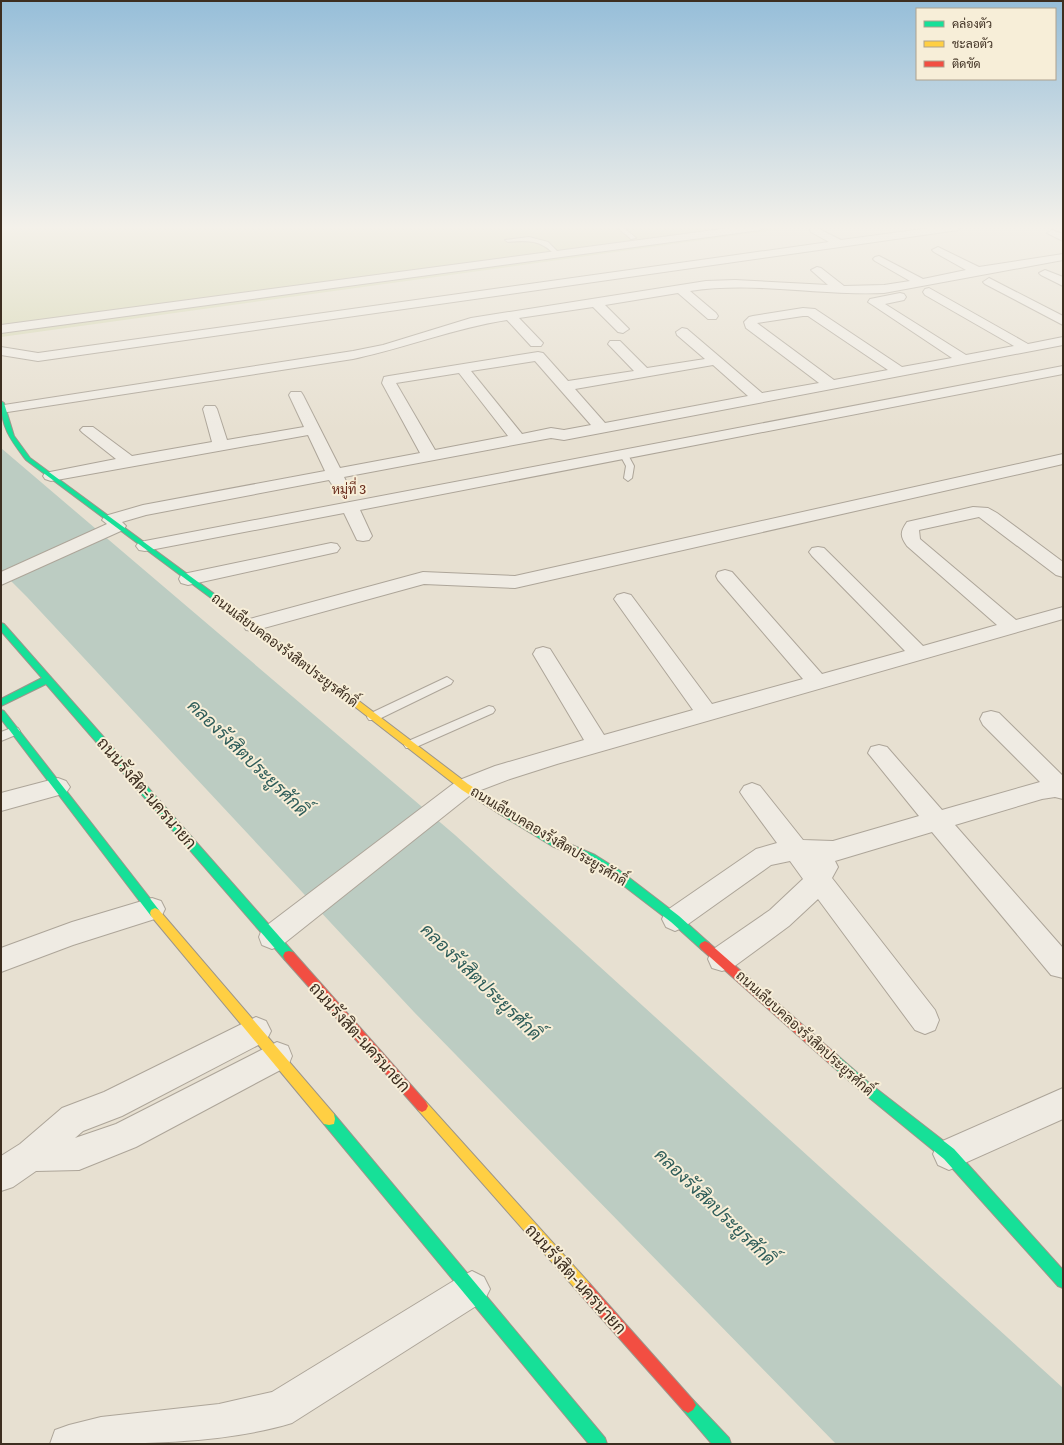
<svg xmlns="http://www.w3.org/2000/svg" width="1064" height="1445" viewBox="0 0 1064 1445" font-family="Literata,Sarabun,serif">
<style>
.green{fill:#d6d7b3}
.water{fill:#bcccc2}
.lines{fill:none;stroke-linecap:round;stroke-linejoin:round}
.lane-casing{stroke:#ada599;stroke-width:2}
.street-casing{stroke:#ada599;stroke-width:2}
.fast-casing{stroke:#9c958a;stroke-width:2}
.slow-casing{stroke:#9c958a;stroke-width:2}
.jam-casing{stroke:#9c958a;stroke-width:2}
.lane{fill:#efebe3;fill-rule:evenodd}
.street{fill:#efebe3;fill-rule:evenodd}
.fast{fill:#16e098;fill-rule:evenodd}
.slow{fill:#ffcf43;fill-rule:evenodd}
.jam{fill:#f24e42;fill-rule:evenodd}
.labels{text-anchor:middle;stroke-width:4;stroke-linejoin:round;paint-order:stroke}
.far-quarter-label{font-size:13px;fill:#6b2e1e;stroke:#f7eed8}
.street-label{font-size:14px;fill:#3d2e20;stroke:#f7eed8}
.near-street-label{font-size:17px;fill:#3d2e20;stroke:#f7eed8}
.near-water-label{font-size:18px;font-style:italic;fill:#2f5d5a;stroke:#f7eed8}
</style>
<rect width="100%" height="100%" fill="#e7e0d1"/>
<path class="green" d="M1,227H797L1,337Z"/>
<path class="water" d="M1,448L455,835L1063,1388V1444H836L414,1012L27,597L1,571Z"/>
<g class="lines">
<defs>
<path id="lane" d="M617,227H623L636,238L631,239Z
M529,237L548,242L560,254L555,255C541,240 528,240 508,242L505,240Z
M624,452L627,453L634,466L632,478L628,481L624,478L626,466L620,455Z
M447,677L453,681L451,684L377,720H369L367,717L369,714Z
M489,706L493,707L495,710L493,713L414,748H406L404,745L406,742Z
M14,727L18,728L20,731L18,734L1,741V732Z"/>
<path id="street" d="M737,227H765L760,230L1,333V325Z
M815,227L841,240L937,227H963L958,230L840,247L38,361L1,355V347L38,353L829,242L811,232L810,230L811,228Z
M1052,230L1063,234V241L1047,233Z
M938,247L979,267L1063,254V260L884,293C820,296 754,281 690,291L716,313L718,316L716,319H708L678,293L605,305L629,329L623,333L618,332L593,307L519,318L543,343L541,346H531L507,320C454,328 405,348 353,359L1,413V405H4L353,351L383,345L471,318L706,281L735,280L828,285L811,270L817,267L821,268L844,286L884,285L910,281L875,261L873,259L875,257L879,256L923,279L966,270L934,252L932,250Z
M1045,270L1063,277V286L1041,275L1039,273Z
M989,278L1063,316V325L985,284L983,282Z
M929,288L1028,344L1063,337V345L564,440L551,438L344,477L347,483L345,486L339,488L333,486L329,480L146,515L122,522L126,526L123,530L1,585V572L107,524L102,520L105,516L143,505L325,471L308,435L51,481L45,479L43,476L45,473L116,459L83,433L80,430L83,427H93L132,456L212,442L203,409L205,406H215L217,409L227,440L304,427L289,395L291,392H301L303,395L340,468L420,453L382,383L384,377L389,376L538,352L543,353L568,381L634,371L608,344L610,341H620L647,368L705,359L677,335L676,332L682,328L687,329L762,393L819,383L746,328L744,322L749,317L753,316L803,308L815,309L902,367L952,358L868,302L870,299L900,293L904,294L906,297L904,300L885,304L966,355L1014,346L925,295L923,292L925,289ZM803,316H808L888,370L834,380L757,323ZM535,361L591,425L564,430L551,428L522,434L471,371ZM713,365L748,396L605,423L575,389ZM459,373L508,436L435,450L396,383Z
M1063,366V374L360,510L372,536L369,540L363,541L357,540L344,513L145,551L139,550L136,546L139,542L145,541Z
M1063,454V464L515,588L424,584L253,631L246,630L243,625L246,620L423,572L515,576Z
M973,507L988,508L997,513L1063,562V577L1056,575L979,517L919,530L920,539L1016,620L1063,607V619L557,764L510,779L473,793L282,945L272,949L262,945L259,937L262,929L457,781L495,766L584,740L533,654L536,649L543,647L550,649L604,735L693,710L614,599L617,595L624,593L631,595L712,704L803,679L718,580L716,576L718,572L725,570L732,572L822,674L905,651L812,556L809,552L812,548L818,547L824,548L923,646L997,625L907,546C900,536 900,532 907,522Z
M331,543L337,544L340,548L337,552L188,585L181,583L179,579L181,575L188,573Z
M991,711L999,713L1063,776V799L1055,797L1042,799L955,825L1063,948V978L1051,975L932,832L835,861L838,867L832,878L935,1010L939,1020L935,1030L925,1034L915,1030L818,899L789,926L732,968L722,971L712,968L708,959L712,950L770,910L803,879L790,861L771,865L684,927L675,931L666,927L662,919L666,911L756,849L777,843L744,798L740,792L744,786L752,783L760,786L803,840L833,841L919,816L868,753L871,747L879,745L887,747L942,810L1040,782L983,725L980,719L983,713Z
M58,778L66,781L70,787L66,793L1,811V793Z
M152,898L161,901L165,909L161,917L73,945L1,972V948L72,922Z
M256,1017L266,1021L271,1031L266,1041L122,1116L83,1131L75,1138L116,1124L277,1042L288,1046L292,1056L288,1066L136,1147L79,1170L36,1171L13,1187L1,1191V1156L20,1144L62,1108L104,1092Z
M1063,1088V1119L949,1170L938,1165L933,1154L938,1143Z
M472,1271L484,1277L490,1289L484,1301L292,1423C221,1445 126,1444 50,1444L55,1430L69,1425L101,1417L219,1404L272,1392L460,1277Z"/>
<path id="fast" d="M1,401L4,403L14,436L30,458L351,695L352,697L351,699H345L250,627L26,460C11,440 1,428 1,401Z
M1,623L4,624L293,952L295,956L293,960L289,961L285,960L46,684L1,706V699L42,678L1,631Z
M1,710L4,711L159,910L160,913L159,916L155,918L151,916L1,719Z
M501,806L560,840L595,855L619,870L679,916L709,943L711,946L709,949L705,951L701,949L671,922L611,876L587,861L552,846L498,813L496,810L498,807Z
M834,1054L838,1056L869,1083L954,1149L1063,1270V1288L1058,1286L944,1159L861,1091L830,1064L828,1060L830,1056Z
M329,1113L334,1114L605,1438L607,1444H589L324,1124L323,1119L324,1114Z
M688,1397L693,1400L729,1438L731,1444H712L683,1410L680,1405L683,1400Z"/>
<path id="slow" d="M348,694L351,695L468,784L504,807L506,810L504,813L501,814L498,813L462,790L345,699L344,697L345,695Z
M155,908L159,910L334,1114L335,1119L334,1124L329,1125L324,1124L151,916L150,913L151,910Z
M422,1100L426,1102L590,1284L592,1289L590,1294L585,1296L580,1294L418,1110L416,1106L418,1102Z"/>
<path id="jam" d="M705,941L709,943L838,1056L840,1060L838,1064L834,1066L830,1064L701,949L699,946L701,943Z
M289,951L293,952L426,1102L428,1106L426,1110L422,1112L418,1110L285,960L283,956L285,952Z
M585,1282L590,1284L693,1400L696,1405L693,1410L688,1413L683,1410L580,1294L578,1289L580,1284Z"/>
</defs>
<use href="#lane" class="lane-casing"/>
<use href="#street" class="street-casing"/>
<use href="#fast" class="fast-casing"/>
<use href="#slow" class="slow-casing"/>
<use href="#jam" class="jam-casing"/>
<use href="#lane" class="lane"/>
<use href="#street" class="street"/>
<use href="#fast" class="fast"/>
<use href="#slow" class="slow"/>
<use href="#jam" class="jam"/>
</g>
<linearGradient id="sky" x2="0" y2="1"><stop stop-color="#96bed9"/><stop offset="0.53" stop-color="#f4f1ea"/><stop offset="1" stop-color="#f4f1ea" stop-opacity="0"/></linearGradient>
<rect width="1064" height="429" fill="url(#sky)"/>
<g class="labels">
<g class="far-quarter-label">
<text x="349" y="494">หมู่ที่ 3</text>
</g>
<g class="street-label">
<text transform="translate(285 650) rotate(37)" y="5">ถนนเลียบคลองรังสิตประยูรศักดิ์</text>
<text transform="translate(549 836) rotate(31)" y="5">ถนนเลียบคลองรังสิตประยูรศักดิ์</text>
<text transform="translate(805 1033) rotate(42)" y="5">ถนนเลียบคลองรังสิตประยูรศักดิ์</text>
</g>
<g class="near-street-label">
<text transform="translate(147 793) rotate(49)" y="6">ถนนรังสิต-นครนายก</text>
<text transform="translate(360 1037) rotate(48)" y="6">ถนนรังสิต-นครนายก</text>
<text transform="translate(576 1279) rotate(48)" y="6">ถนนรังสิต-นครนายก</text>
</g>
<g class="near-water-label">
<text transform="translate(248 758) rotate(44)" y="6">คลองรังสิตประยูรศักดิ์</text>
<text transform="translate(481 982) rotate(44)" y="6">คลองรังสิตประยูรศักดิ์</text>
<text transform="translate(715 1207) rotate(44)" y="6">คลองรังสิตประยูรศักดิ์</text>
</g>
</g>
<rect width="1064" height="1445" fill="none" stroke="#3d2e20" stroke-width="4"/>
<rect x="916" y="8" width="140" height="72" fill="#f7eed8" stroke="#ada18e"/>
<rect x="924" y="21" width="20" height="6" fill="#16e098" stroke="#ada18e"/>
<text x="952" y="28" font-size="12" fill="#3d2e20">คล่องตัว</text>
<rect x="924" y="41" width="20" height="6" fill="#ffcf43" stroke="#ada18e"/>
<text x="952" y="48" font-size="12" fill="#3d2e20">ชะลอตัว</text>
<rect x="924" y="61" width="20" height="6" fill="#f24e42" stroke="#ada18e"/>
<text x="952" y="68" font-size="12" fill="#3d2e20">ติดขัด</text>
</svg>
